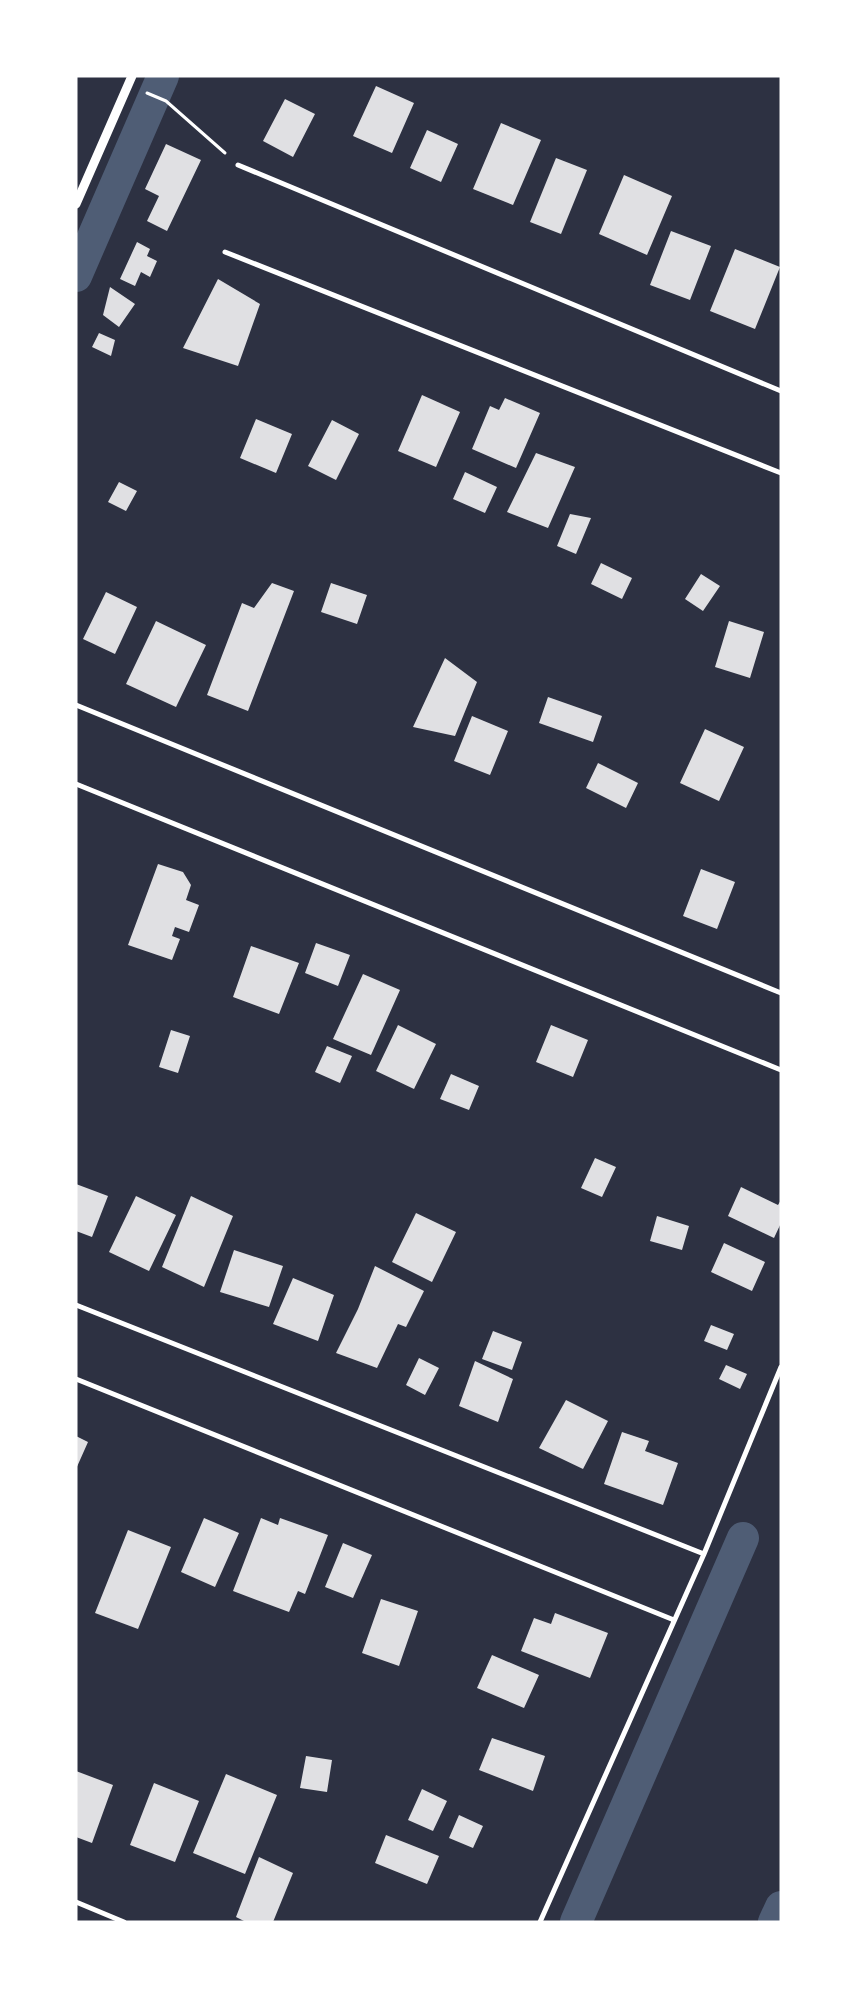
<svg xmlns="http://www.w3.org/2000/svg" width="857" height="1998" viewBox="0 0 857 1998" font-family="Signika,sans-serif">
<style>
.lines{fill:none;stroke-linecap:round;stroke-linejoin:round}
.canal{stroke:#4f5d75;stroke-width:32}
.building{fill:#e0e0e3}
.path{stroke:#fff;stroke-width:3}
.minor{stroke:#fff;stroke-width:5}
.tertiary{stroke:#fff;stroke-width:9}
</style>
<rect width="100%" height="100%" fill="#2d3142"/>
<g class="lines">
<path class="canal" d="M76,276L163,76
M576,1922L743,1538
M774,1922L781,1907"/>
</g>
<path class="building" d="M376,86L414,103L392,153L353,136Z
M285,99L315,114L293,157L263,141Z
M501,123L541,140L513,205L473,189Z
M427,130L458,144L441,182L410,168Z
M166,144L201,160L167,231L147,221L159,196L145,189Z
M556,158L587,170L561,234L530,222Z
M624,175L672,196L647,255L599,234Z
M671,231L711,246L690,300L650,285Z
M137,242L150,249L147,256L157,261L150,277L141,272L135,286L120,279Z
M735,249L780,267L755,329L710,311Z
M218,279L260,304L238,366L183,348Z
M110,287L135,304L119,327L103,315Z
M99,333L115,340L111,356L92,347Z
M422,395L460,412L436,467L398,451Z
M505,398L540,413L516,468L472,449L490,406L499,410Z
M256,419L292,434L276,473L240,458Z
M332,420L359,434L336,480L308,466Z
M536,453L575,467L548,528L507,512Z
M465,472L497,487L485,513L453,499Z
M119,482L137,491L126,511L108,502Z
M570,514L591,518L576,554L557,546Z
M601,563L632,578L622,599L591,584Z
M701,574L720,586L703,611L685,599Z
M272,583L294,591L248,711L207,695L242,603L254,608Z
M331,583L367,595L357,624L321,612Z
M106,592L137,607L115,654L83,639Z
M156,621L206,645L176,707L126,684Z
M729,621L764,632L750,678L715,667Z
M445,658L477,682L455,736L413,727Z
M548,697L602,716L593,742L539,723Z
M472,716L508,731L490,775L454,761Z
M705,729L744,747L719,801L680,783Z
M598,763L638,783L626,808L586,788Z
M158,864L183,872L191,885L186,900L199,905L189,932L175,927L172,936L180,939L172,960L128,945Z
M701,869L735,882L717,929L683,916Z
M316,943L350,955L338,986L305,973Z
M251,946L299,963L279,1014L233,997Z
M363,974L400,990L371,1055L333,1039Z
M398,1025L436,1044L414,1089L376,1071Z
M551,1025L588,1040L573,1077L536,1062Z
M171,1030L190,1036L178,1073L159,1067Z
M327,1046L352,1056L340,1083L315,1072Z
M451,1074L479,1086L469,1110L440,1099Z
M595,1158L616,1167L602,1197L581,1188Z
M76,1184L108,1196L92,1237L76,1231Z
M741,1187L778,1205L781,1200V1223L774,1238L728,1216Z
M136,1196L176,1215L149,1271L109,1252Z
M191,1196L233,1216L204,1287L162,1267Z
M416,1213L456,1232L432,1282L392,1262Z
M657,1216L689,1226L682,1250L650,1241Z
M724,1243L765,1262L752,1291L711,1272Z
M234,1250L283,1266L269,1307L220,1292Z
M375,1266L424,1291L406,1327L398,1324L377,1368L336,1353L358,1309Z
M293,1278L334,1295L318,1341L273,1324Z
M711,1325L734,1334L727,1350L704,1341Z
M493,1331L522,1342L512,1370L482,1359Z
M419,1358L439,1368L425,1395L406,1385Z
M475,1361L513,1379L498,1422L459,1406Z
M726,1365L747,1374L740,1389L719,1379Z
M566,1400L608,1421L583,1469L539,1448Z
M622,1432L649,1441L645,1451L678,1463L663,1505L604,1484Z
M76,1436L88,1442L76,1469Z
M204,1518L239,1533L215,1587L181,1572Z
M261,1518L278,1525L280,1518L328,1535L305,1594L298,1591L289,1612L233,1591Z
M128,1530L171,1547L138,1629L95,1613Z
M343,1543L372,1555L353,1598L325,1587Z
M381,1599L418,1611L399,1666L362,1653Z
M555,1613L608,1633L590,1678L521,1651L534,1618L551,1624Z
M492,1655L539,1675L524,1708L477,1688Z
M492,1738L545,1756L533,1791L479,1770Z
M306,1756L332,1760L327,1792L300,1788Z
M76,1771L113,1785L92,1843L76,1837Z
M226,1774L277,1795L245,1874L193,1853Z
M154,1783L199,1801L175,1862L130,1845Z
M422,1789L447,1801L433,1831L408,1820Z
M459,1815L483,1826L473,1848L449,1838Z
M386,1835L439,1856L427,1884L375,1863Z
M259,1857L293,1873L273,1922H246L236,1917Z"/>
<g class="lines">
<path class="path" d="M147,93L166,101L225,153"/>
<path class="minor" d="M238,165L781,391
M225,252L781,473
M76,705L781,993
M76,784L781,1070
M76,1305L704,1554
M76,1379L674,1620
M76,1902L124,1922
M540,1922L704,1554L781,1367"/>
<path class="tertiary" d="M76,204L132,76"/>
</g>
<rect width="857" height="1998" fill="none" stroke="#ffffff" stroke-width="155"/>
</svg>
